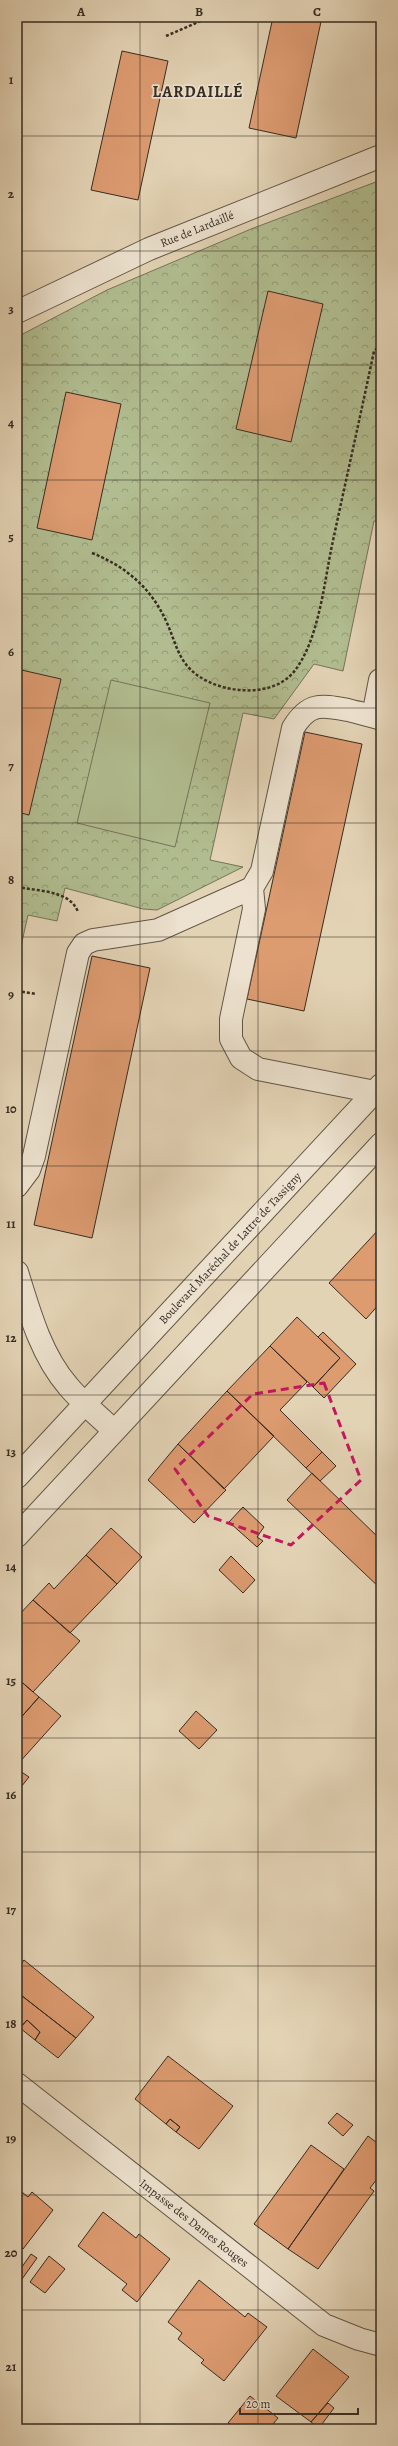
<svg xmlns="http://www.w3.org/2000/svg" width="398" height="2446" viewBox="0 0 398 2446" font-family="Alegreya,serif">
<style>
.park{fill:url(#park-crowns);stroke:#747459}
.pitch{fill:#b1bd90;stroke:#747459}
.building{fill:#dd9b70;stroke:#372c22}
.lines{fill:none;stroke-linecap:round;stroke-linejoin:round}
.minor-casing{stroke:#625647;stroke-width:24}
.path{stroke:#372c22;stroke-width:2.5;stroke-dasharray:3 2;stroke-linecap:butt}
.minor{stroke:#ede2cf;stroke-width:22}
.marked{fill:none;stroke:#c2185b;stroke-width:3;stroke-dasharray:8 5;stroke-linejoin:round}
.grid{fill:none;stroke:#372c22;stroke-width:1;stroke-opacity:0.55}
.labels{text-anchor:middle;stroke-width:3.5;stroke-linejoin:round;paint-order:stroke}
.street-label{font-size:12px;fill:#372c22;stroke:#ede2cf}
.district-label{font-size:16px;font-weight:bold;letter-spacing:1px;fill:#372c22;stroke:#ede2cf}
.neatline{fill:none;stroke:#372c22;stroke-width:1.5}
.grid-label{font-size:13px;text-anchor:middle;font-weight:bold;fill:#372c22}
</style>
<defs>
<pattern id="park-crowns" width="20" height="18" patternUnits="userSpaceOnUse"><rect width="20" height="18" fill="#b1bd90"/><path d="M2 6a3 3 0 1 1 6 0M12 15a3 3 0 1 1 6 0" fill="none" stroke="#919a75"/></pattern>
</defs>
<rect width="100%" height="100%" fill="#e3d3b5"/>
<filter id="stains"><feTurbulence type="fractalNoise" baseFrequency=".005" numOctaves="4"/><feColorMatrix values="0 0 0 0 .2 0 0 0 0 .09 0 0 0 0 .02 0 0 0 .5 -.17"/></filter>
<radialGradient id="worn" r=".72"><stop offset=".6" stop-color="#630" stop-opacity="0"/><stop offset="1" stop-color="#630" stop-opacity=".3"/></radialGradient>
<path class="park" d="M381,180V522L374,521L343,671L314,664L274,719L243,713L210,860L243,867L157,910L143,909L65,888L57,921L28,915L17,964V337L107,290L251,229Z"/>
<path class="pitch" d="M111,680L210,703L175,847L77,823Z"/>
<path class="building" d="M273,17H322L296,138L249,128Z
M122,51L168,61L138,200L91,190Z
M268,291L323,304L291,442L236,429Z
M66,392L121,404L92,540L37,528Z
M17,669L61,679L29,815L17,812Z
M305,732L362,744L304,1011L247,999Z
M92,956L150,968L92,1238L34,1225Z
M381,1227V1302L366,1319L329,1283Z
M297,1317L340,1358L313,1387L270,1346Z
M323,1332L356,1364L324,1398L313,1387L340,1358L318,1337Z
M270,1346L307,1382L280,1410L322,1452L306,1468L227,1391Z
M227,1391L274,1436L224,1489L178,1444Z
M178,1444L226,1490L194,1523L148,1480Z
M322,1452L336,1466L320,1481L306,1468Z
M312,1473L381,1540V1589L287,1500Z
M243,1507L264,1527L257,1537L263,1541L257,1547L229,1522Z
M111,1528L142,1557L117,1584L86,1555Z
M86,1555L117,1584L70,1633L33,1600L49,1583L54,1589Z
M231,1556L255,1580L243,1593L219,1570Z
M33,1600L80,1641L33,1692L17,1678V1617Z
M17,1678L39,1697L17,1722Z
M39,1697L61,1716L17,1765V1722Z
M196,1711L217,1730L199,1749L179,1731Z
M17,1769L29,1777L21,1787L17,1783Z
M24,1960L94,2017L76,2038L17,1992V1969Z
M17,1992L76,2038L58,2058L35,2040L40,2032L27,2020L20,2028L17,2026Z
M27,2020L40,2032L35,2040L20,2028Z
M168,2056L233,2106L199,2149L176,2132L180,2127L170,2119L166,2124L135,2099Z
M337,2113L353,2125L343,2136L328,2123Z
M170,2119L180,2127L176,2132L166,2124Z
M368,2136L381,2146V2174L370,2188L374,2191L318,2269L288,2249Z
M311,2145L344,2169L288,2249L254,2224Z
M17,2188L28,2197L32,2192L53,2210L23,2249L17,2243Z
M103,2212L136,2238L139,2234L170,2259L137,2302L122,2290L127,2284L78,2246Z
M31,2254L37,2258L17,2286V2274Z
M49,2256L65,2269L45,2293L30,2282Z
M199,2280L245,2317L248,2313L267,2327L224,2381L201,2363L204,2360L178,2339L182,2333L168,2322Z
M313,2349L349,2377L311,2422L276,2396Z
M250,2396L278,2418L269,2429H239L228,2423Z
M328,2403L334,2408L319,2428L311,2422Z"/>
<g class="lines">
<defs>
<path id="minor" d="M17,312L149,249L381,156
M373,716L380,680
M252,888L254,909L231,1019V1039L241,1058L258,1069L375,1092
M17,1186L29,1170L34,1156L78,953L84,944L93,940L158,930L252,888L262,871L293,728C309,702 321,705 348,710C359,713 370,715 381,719
M17,1272C29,1311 41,1355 68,1386C81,1402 99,1416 114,1431
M17,1477L381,1085
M17,1536L381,1144
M17,2084L324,2325L359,2339L381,2345"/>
</defs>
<use href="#minor" class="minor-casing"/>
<path class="path" d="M166,36L210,17
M92,553C127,567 152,589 167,623C176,643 178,661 197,675C223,694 275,699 296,669C318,639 324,586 331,550C345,484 360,418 374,351L381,345
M17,887C37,891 70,890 78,912
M17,991L36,994"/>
<use href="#minor" class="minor"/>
</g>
<path class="marked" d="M324,1383L361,1480L291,1545L208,1516L175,1469L253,1394Z"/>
<path class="grid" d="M140,17V2429M258,17V2429M17,136H381M17,251H381M17,365H381M17,480H381M17,594H381M17,708H381M17,823H381M17,937H381M17,1051H381M17,1166H381M17,1280H381M17,1395H381M17,1509H381M17,1623H381M17,1738H381M17,1852H381M17,1966H381M17,2081H381M17,2195H381M17,2310H381"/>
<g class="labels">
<g class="street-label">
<text transform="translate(197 229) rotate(-22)" y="4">Rue de Lardaillé</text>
<text transform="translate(230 1248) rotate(-47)" y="4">Boulevard Maréchal de Lattre de Tassigny</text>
<text transform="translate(194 2223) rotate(38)" y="4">Impasse des Dames Rouges</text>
</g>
<g class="district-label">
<text x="198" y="97">LARDAILLÉ</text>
</g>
</g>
<rect width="398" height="2446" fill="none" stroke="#e3d3b5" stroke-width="44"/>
<path d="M240 2408v6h118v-6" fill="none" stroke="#372c22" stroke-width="2"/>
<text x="246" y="2408" font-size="12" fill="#372c22" stroke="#ede2cf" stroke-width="3" paint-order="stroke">20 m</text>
<rect x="22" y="22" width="354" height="2402" class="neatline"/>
<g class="grid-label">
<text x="81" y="16">A</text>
<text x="199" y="16">B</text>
<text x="317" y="16">C</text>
<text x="11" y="84">1</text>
<text x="11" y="198">2</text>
<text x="11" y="313">3</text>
<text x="11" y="427">4</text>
<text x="11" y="541">5</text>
<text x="11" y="656">6</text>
<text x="11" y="770">7</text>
<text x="11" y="884">8</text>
<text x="11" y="999">9</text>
<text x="11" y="1113">10</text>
<text x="11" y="1228">11</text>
<text x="11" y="1342">12</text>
<text x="11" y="1456">13</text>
<text x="11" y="1571">14</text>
<text x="11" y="1685">15</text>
<text x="11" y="1799">16</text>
<text x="11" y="1914">17</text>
<text x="11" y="2028">18</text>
<text x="11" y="2143">19</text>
<text x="11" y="2257">20</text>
<text x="11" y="2371">21</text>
</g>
<rect width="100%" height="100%" filter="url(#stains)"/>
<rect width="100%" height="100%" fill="url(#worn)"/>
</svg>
